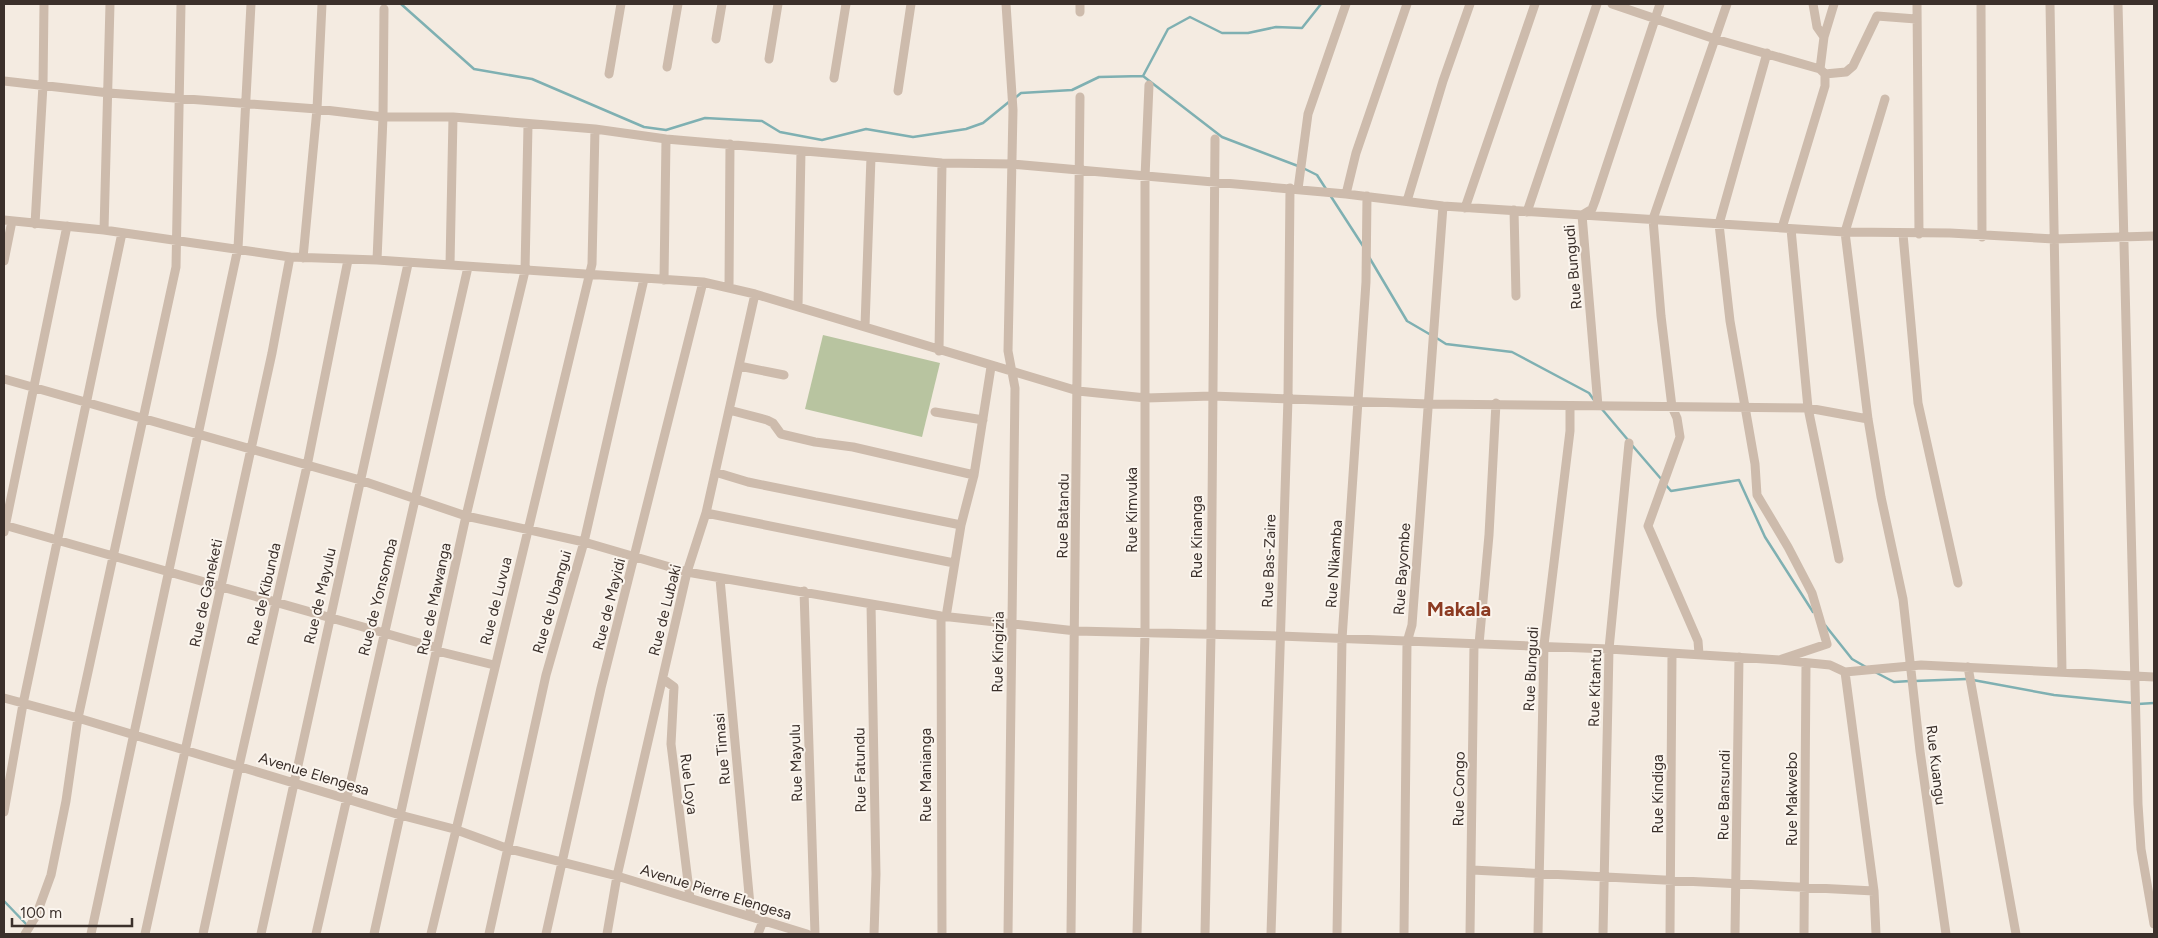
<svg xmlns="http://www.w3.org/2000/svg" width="2158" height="938" viewBox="0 0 2158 938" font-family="Figtree,sans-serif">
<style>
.garden{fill:#b8c4a0}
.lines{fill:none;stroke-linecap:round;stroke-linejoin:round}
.stream{stroke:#7fb0b2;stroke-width:2.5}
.minor{stroke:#cdbbac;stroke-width:9}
.labels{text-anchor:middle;stroke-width:4;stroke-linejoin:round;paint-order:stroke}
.street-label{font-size:15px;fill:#3b302b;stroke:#fbf5ee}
.district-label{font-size:20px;font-weight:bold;fill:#8c3b22;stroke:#fbf5ee}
</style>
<rect width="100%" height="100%" fill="#f4ebe1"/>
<path class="garden" d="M823,335L940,363L922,437L805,409Z"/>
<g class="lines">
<path class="stream" d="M401,4L474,69L532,79L644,127L666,130L705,118L762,121L780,132L822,140L866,129L913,137L966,129L983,123L1010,101
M1143,76L1168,29L1190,17L1222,33H1248L1276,27L1302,28L1321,4
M1015,98L1021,93L1072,90L1099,77L1143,76L1222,137L1298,166
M1303,168L1317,175L1326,189
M1330,195L1363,246
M1369,257L1407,321L1431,335
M1435,337L1446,344L1512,352L1589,393L1594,400
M1601,408L1628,440
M1631,444L1662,480
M1665,484L1671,491L1739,480L1765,537L1813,612
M1825,625L1852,659L1866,667
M1875,672L1894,682L1910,681
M1973,680L2054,695L2133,703
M1915,681L1967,679
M2138,704L2154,703
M4,901L28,926"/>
<path class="minor" d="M1006,4L1013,110L1008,351L1015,388L1008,934
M1612,4L1715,39L1820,69
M1813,4L1817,27L1824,37
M1917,4L1919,234
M1981,4L1982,237
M2050,4L2062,671
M2118,4L2138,804L2141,849L2154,924
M1080,12V4
M716,39L722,4
M1767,53L1719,224L1730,321L1755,464L1757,495L1788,547L1812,593L1827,644L1782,659
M769,59L778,4
M667,67L678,4
M609,74L621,4
M1825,74L1846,72L1853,66L1877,16L1916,19
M834,78L846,4
M4,81L109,93L317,109L383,117H453L595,129L666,139L942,163L1012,164L1346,194L1443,206L1845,232L1950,233L2054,239L2154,236
M898,91L911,4
M1885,99L1845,232L1868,419L1881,497L1903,599L1920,751L1946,934
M1298,189L1308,114L1346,4
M1346,194L1356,153L1407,4
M1407,201L1443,81L1470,4
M1465,208L1535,4
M1514,210L1516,296
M1527,212L1597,4
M4,220L104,230L290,257L377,260L703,282L755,294L1078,391L1146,398L1212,396L1428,404L1808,408L1868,419
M35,224L43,85L44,4
M1782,228L1825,86V74L1820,69L1824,37L1834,4
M1791,229L1808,408L1839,559
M104,230L110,4
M1903,234L1918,403L1958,583
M303,258L317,109L322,4
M377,260L383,117L384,9
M4,261L12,221
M450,265L453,117
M664,280L666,139
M729,287L730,144
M798,307L801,151
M865,326L871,157
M939,351L942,163
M739,366L784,375
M4,379L360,480L466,516L584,542L687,572L941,616L1076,631L1280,636L1609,649L1780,660L1830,665L1845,672L1921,665L2154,677
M1598,406L1582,215L1592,209L1595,201L1660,4
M729,410L767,420L773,423L781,434L815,442L853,447L974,475
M935,412L983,420
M715,472L748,482L961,525
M706,513L954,563
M4,525L437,648
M4,532L67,226
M720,579L751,916
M804,591L815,934
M871,604L876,874L874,934
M941,616L942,934
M946,617L961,525L974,475L991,367
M1479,644L1489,535L1496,403
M437,651L494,665
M1699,654L1698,641L1648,526L1680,437L1677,418L1672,407L1661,316L1653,219L1727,4
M1968,667L2016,934
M1845,672L1874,891L1876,934
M663,679L674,687L671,744L690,898
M4,698L78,718L400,815L454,829L506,848L617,876L807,934
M4,812L23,704L122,233
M1472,870L1874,891
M25,934L36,916L51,875L66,801L78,718L176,267L181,4
M91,934L238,248L251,4
M145,934L272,353L290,257
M203,934L239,766L307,466L348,260
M261,934L408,264
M316,934L468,267
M374,934L466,516L525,271L528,125
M431,934L592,264L595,129
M489,934L546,675L584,542L644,279
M546,934L601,688L703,282
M607,934L617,876L687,572L706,513L755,294
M758,934L763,921
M1071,934L1080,97
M1137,934L1145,633V177L1149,85
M1205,934L1211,635L1215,139
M1271,934L1288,398L1290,188
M1337,934L1342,639L1366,282L1367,196
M1404,934L1407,642L1412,625L1443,206
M1470,934L1474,644
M1538,934L1544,645L1570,431V406
M1603,934L1609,649L1629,443
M1670,934L1672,654
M1735,934L1739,657
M1804,934L1806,664"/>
</g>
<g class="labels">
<g class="street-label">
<text transform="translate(1573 267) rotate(-95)" y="5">Rue Bungudi</text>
<text transform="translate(1132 510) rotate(-90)" y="5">Rue Kimvuka</text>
<text transform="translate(1063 516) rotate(-89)" y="5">Rue Batandu</text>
<text transform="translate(1197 537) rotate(-90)" y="5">Rue Kinanga</text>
<text transform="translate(1269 561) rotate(-88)" y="5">Rue Bas-Zaire</text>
<text transform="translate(1334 564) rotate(-86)" y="5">Rue Nikamba</text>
<text transform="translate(1402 569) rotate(-86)" y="5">Rue Bayombe</text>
<text transform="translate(206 593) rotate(-78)" y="5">Rue de Ganeketi</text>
<text transform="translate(264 594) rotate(-77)" y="5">Rue de Kibunda</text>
<text transform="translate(320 596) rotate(-77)" y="5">Rue de Mayulu</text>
<text transform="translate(378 597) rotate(-76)" y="5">Rue de Yonsomba</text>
<text transform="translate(434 599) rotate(-78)" y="5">Rue de Mawanga</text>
<text transform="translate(496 601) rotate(-76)" y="5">Rue de Luvua</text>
<text transform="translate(552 602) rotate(-74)" y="5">Rue de Ubangui</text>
<text transform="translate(609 604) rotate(-76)" y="5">Rue de Mayidi</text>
<text transform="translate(665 610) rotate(-76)" y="5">Rue de Lubaki</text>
<text transform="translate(998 652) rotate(-89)" y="5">Rue Kingizia</text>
<text transform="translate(1531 669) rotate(-87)" y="5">Rue Bungudi</text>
<text transform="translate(1595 688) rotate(-88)" y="5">Rue Kitantu</text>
<text transform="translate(722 749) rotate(-95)" y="5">Rue Timasi</text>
<text transform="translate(796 763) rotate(-92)" y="5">Rue Mayulu</text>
<text transform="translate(1936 765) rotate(83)" y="5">Rue Kuangu</text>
<text transform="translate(860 770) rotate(-91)" y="5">Rue Fatundu</text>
<text transform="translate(314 774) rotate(17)" y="5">Avenue Elengesa</text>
<text transform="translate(926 775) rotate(-90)" y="5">Rue Manianga</text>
<text transform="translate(689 784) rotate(83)" y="5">Rue Loya</text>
<text transform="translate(1459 789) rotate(-89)" y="5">Rue Congo</text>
<text transform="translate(1658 794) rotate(-90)" y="5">Rue Kindiga</text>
<text transform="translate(1724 795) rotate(-89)" y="5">Rue Bansundi</text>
<text transform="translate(1792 799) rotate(-90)" y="5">Rue Makwebo</text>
<text transform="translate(716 892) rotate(17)" y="5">Avenue Pierre Elengesa</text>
</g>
<g class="district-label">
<text x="1459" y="616">Makala</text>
</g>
</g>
<rect width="2158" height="938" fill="none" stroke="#3b302b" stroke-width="10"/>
<path d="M12 918v8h120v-8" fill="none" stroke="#3b302b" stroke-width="2.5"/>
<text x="20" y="918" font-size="15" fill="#3b302b" stroke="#fbf5ee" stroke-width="4" paint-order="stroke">100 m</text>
</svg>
